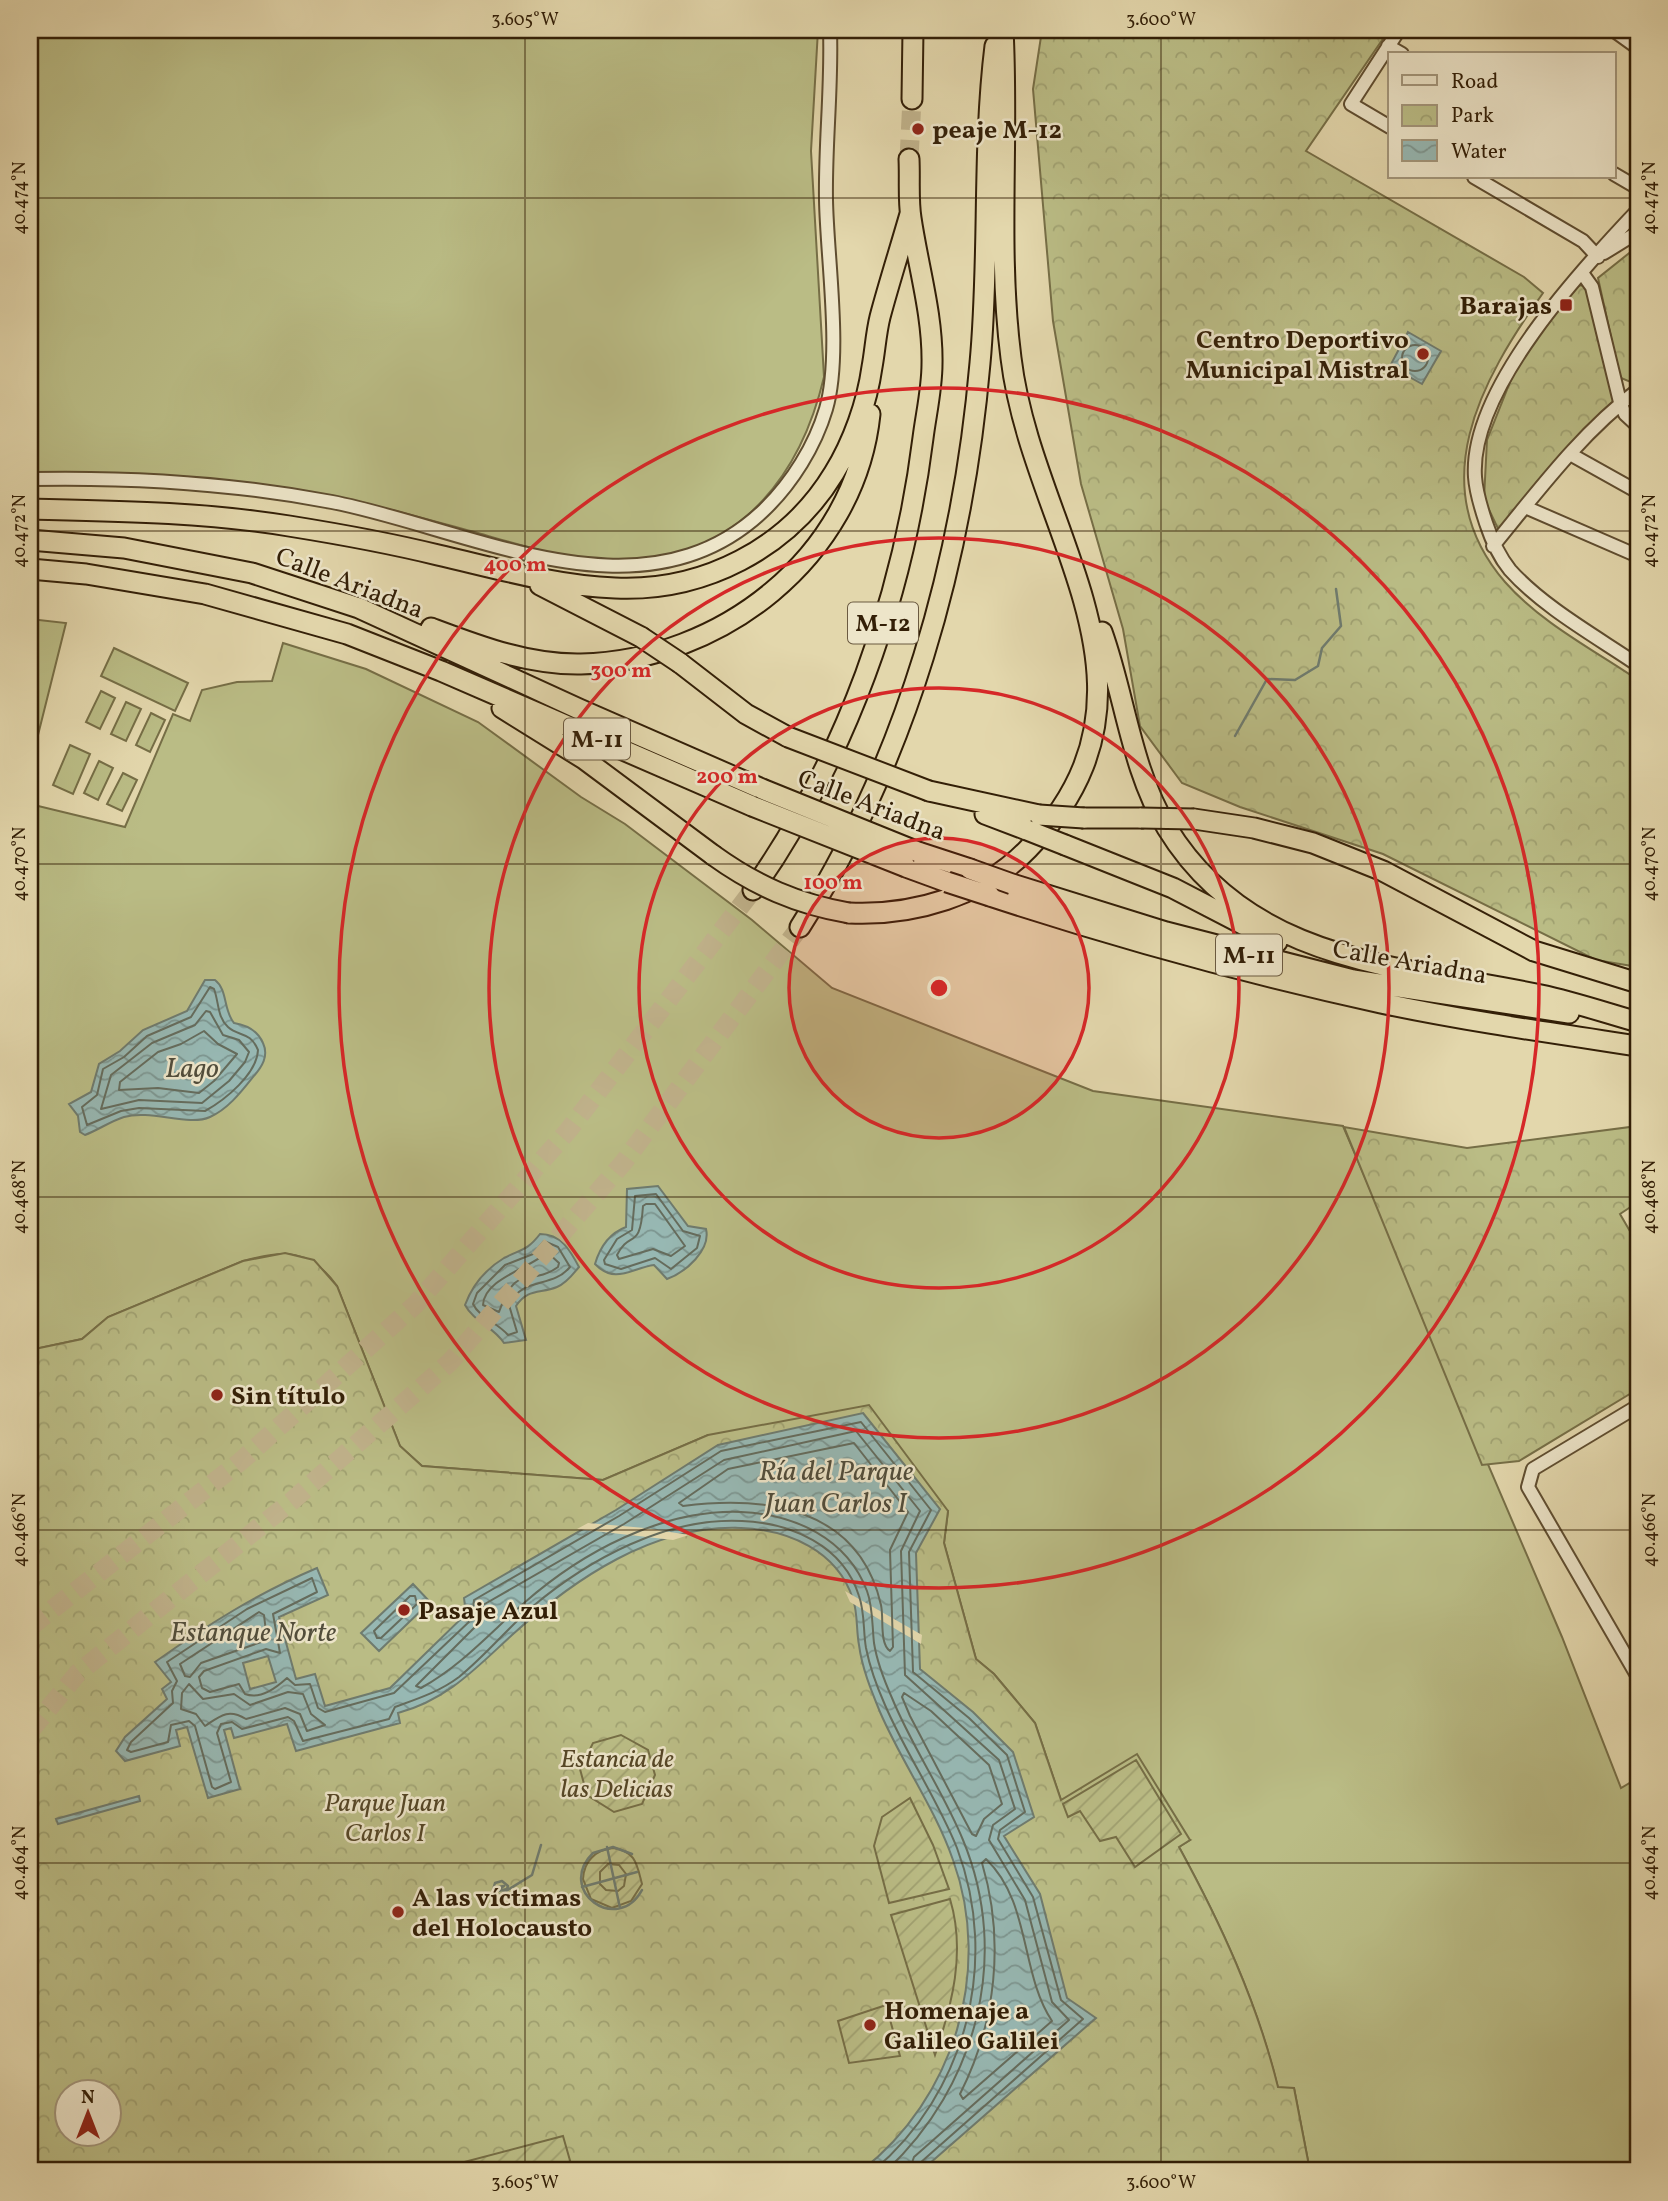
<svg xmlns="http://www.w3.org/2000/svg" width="1668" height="2201" viewBox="0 0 1668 2201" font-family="Vollkorn,serif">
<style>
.grass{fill:#babc85;stroke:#766e46;stroke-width:2}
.park{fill:url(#park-crowns);stroke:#766e46;stroke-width:2;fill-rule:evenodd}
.garden{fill:url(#garden-furrows);stroke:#766e46;stroke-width:2;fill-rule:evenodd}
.water{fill:url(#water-waves);stroke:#6f7b6e;stroke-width:2;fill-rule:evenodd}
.pier{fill:#e3d7ac}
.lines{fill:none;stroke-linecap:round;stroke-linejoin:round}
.shore{stroke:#656c5d;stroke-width:2}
.stream{stroke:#6f7b6e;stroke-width:2.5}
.highway-tunnel{stroke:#c0b28b;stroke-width:19;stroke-dasharray:19 10;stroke-linecap:butt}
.minor-casing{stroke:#5f4d30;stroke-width:16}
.highway-casing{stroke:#331f07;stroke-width:23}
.minor{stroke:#ede5c9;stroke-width:12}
.highway{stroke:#e3d7ac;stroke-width:19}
.highway-bridge-casing{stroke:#331f07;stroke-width:23;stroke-linecap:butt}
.highway-bridge{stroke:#e3d7ac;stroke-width:19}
.ticks{fill:none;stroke:#331f07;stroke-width:2;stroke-opacity:0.45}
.ring{fill:none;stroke:#d62828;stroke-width:3.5}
.poi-dot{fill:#8f2418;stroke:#ede5c9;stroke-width:2.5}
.labels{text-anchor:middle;stroke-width:5;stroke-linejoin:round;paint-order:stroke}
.shield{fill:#ede5c9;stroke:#6b5a41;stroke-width:2}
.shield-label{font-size:24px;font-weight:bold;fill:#331f07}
.poi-label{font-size:26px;font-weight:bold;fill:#331f07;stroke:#ede5c9;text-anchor:start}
.street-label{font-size:26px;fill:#331f07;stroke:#ede5c9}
.park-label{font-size:26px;font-style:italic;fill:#554626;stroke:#ede5c9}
.water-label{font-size:28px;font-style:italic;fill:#514d3b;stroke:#ede5c9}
.centre{fill:#d62828;stroke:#ede5c9;stroke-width:3.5}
.ring-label{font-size:21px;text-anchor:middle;font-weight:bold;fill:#d62828;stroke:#ede5c9;stroke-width:5;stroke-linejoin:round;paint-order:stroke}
.neatline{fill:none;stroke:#331f07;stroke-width:2.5}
.ticks-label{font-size:18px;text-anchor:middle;fill:#331f07}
</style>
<defs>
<pattern id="park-crowns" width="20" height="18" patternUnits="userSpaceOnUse" patternTransform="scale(1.75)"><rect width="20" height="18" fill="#babc85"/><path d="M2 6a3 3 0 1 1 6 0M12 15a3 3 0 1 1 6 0" fill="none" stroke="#a0a171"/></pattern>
<pattern id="garden-furrows" width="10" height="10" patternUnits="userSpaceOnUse" patternTransform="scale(1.75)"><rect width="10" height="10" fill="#babc85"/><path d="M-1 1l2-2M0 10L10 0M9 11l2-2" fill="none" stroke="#a0a171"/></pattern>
<pattern id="water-waves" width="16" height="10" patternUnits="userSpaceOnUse" patternTransform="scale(1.75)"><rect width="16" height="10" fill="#97b8b3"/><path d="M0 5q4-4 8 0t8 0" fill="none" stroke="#7c9590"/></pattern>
</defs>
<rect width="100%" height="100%" fill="#e3d7ac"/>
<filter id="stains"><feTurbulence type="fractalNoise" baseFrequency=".00286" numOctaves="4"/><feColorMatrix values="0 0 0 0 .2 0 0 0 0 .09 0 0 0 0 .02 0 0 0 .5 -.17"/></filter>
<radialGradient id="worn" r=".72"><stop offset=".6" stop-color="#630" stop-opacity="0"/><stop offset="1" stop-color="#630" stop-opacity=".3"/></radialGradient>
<path class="grass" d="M30,30H818L811,151L824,377C798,487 727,566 608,561C564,559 520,545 478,533C422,518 366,502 309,492C216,476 124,473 30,473Z
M30,619L66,623L30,767Z
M283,643L366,669L478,722L581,797L625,824L752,920L832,988L1093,1091L1343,1126L1562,1637L1621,1788L1638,1778V2171H1310L1294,2088H1278C1257,2002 1221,1924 1179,1847L1190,1840L1061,1800L1035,1723L994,1674L976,1659L944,1543L948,1511L708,1435L603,1480L422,1466L400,1446L337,1286C310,1248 284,1250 243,1261L108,1317L82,1339L30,1350V804L125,827L173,714L190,721L202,690L237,682L272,681Z
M114,648L188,683L175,711L101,676Z
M101,691L115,698L100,729L86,722Z
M126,702L141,709L126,741L111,734Z
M151,713L165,720L150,752L136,745Z
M70,745L90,754L73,794L53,785Z
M99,761L113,768L98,800L84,793Z
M123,773L137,780L122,811L107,804Z"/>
<path class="park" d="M1042,30H1389L1306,151L1524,277L1543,293C1481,380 1422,486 1505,582C1541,623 1594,650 1638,680V967L1596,960L1383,854L1240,807L1182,783L1140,726L1123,629L1081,484L1053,321L1033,89Z
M1638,246V380L1633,383L1621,378L1618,369L1598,278Z
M1577,285L1586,286L1620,402L1501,535L1484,499L1487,440L1520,357Z
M1638,1126V1202L1620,1214L1638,1245V1389L1519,1461L1482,1465L1344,1127L1467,1148Z
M285,1253L314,1260L337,1286L400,1446L422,1466L603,1480L708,1435L869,1405L948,1511L944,1543L976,1659L994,1674L1035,1723L1061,1800L1137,1754L1190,1840L1179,1847C1221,1924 1257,2002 1278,2087L1294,2088L1310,2171H30V1350L82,1339L108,1317L243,1261ZM66,2092H108V2134H66Z"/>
<path class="garden" d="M621,1735L648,1750L655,1775L642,1804L614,1812L587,1795L580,1769L593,1743Z
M1136,1760L1181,1834L1135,1867L1116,1837L1100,1841L1080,1811L1068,1817L1063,1804Z
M910,1798L933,1845L949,1889L889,1903L874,1846L882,1817Z
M613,1848C636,1851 637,1865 642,1884L631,1901L612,1908L591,1899L583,1879C584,1861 595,1850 613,1848ZM608,1864L619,1865L626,1874L624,1886L618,1891L606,1890L600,1884V1872Z
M950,1899C966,1952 952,2005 935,2055L891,1915Z
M886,2005L900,2056L849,2063L838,2021Z
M563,2136L573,2171H430Z"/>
<path class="water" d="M1408,332L1441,351L1422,384L1390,366Z
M205,980H215C228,990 223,1010 234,1023C246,1025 258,1031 263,1043C269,1056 262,1067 253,1077C241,1092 228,1109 210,1117C188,1127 151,1109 124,1117C111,1121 98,1130 85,1135L80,1132L78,1116L69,1104L91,1092L99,1064L120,1051L143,1030L187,1011Z
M658,1186L688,1226L706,1229C711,1250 686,1272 667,1279L654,1265C632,1268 615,1285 595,1264C600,1247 610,1233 626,1227L627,1189Z
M540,1234C561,1234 570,1250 579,1267C573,1274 567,1283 557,1287C540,1294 528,1288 516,1306L526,1340L504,1343C493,1326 474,1322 465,1305C472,1286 486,1269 504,1258C521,1249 527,1251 540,1234Z
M863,1413L940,1509L916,1553L920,1669L973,1712L1013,1752L1034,1817L1004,1836L1040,1894L1067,1998L1096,2018L921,2171H861C954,2099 993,1971 953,1860C935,1808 902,1763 880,1712C871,1690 862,1668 859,1645C856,1629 858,1614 853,1599C837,1550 788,1530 741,1528C654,1524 574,1579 512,1635C476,1668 447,1700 398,1713L400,1723L296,1751L287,1724L234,1738L231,1728L224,1730L240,1789L208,1798L187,1727L176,1730L180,1746L125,1761L116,1751L125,1737L167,1699L162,1689L171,1682L155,1662C207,1625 258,1593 317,1568L328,1595L279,1617L296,1679L315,1674L325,1706L390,1688L466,1614L464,1598L616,1510L718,1445ZM268,1656L276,1682L250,1689L243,1663Z
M413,1584L430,1602L379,1651L361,1633Z
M139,1796L140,1801L58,1824L56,1819Z"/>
<path class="pier" d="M588,1523L645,1528L689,1535L673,1540L577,1529Z
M845,1591L922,1635L921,1644L850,1602Z"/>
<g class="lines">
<path class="shore" d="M1402 358a13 13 0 1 1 26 0a13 13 0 1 1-26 0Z
M210,987L214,989C219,1002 217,1017 228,1027C239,1037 250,1031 258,1050C257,1074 225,1100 205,1111L139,1108L121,1111L87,1125L82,1107L97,1095L103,1069L124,1057L147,1036L191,1017Z
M206,1011L210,1012L223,1035L239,1040L249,1052L245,1062L229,1081L202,1103L139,1100L101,1109L111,1075L152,1043L195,1025Z
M204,1031L218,1044L237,1054L214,1081L199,1093L158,1088L119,1090L120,1082L158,1052L181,1044Z
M656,1194L683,1231L700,1236L697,1248L671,1269L655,1258L621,1269L605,1264L604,1260L617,1239L632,1230L635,1196Z
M646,1204H655L685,1246L671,1256L653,1249L619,1259L617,1255C630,1229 640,1252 643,1206Z
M544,1241L558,1247L570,1267C552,1289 522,1276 509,1305L517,1332L508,1335C498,1323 479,1317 473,1304L477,1293L505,1265L533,1254Z
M547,1252L559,1263L558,1267C528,1288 517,1261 499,1312L483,1305C484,1278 532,1268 547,1252Z
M854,1443L908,1512L890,1550L893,1647L890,1651C879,1643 884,1618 881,1605C859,1508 767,1495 683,1506L679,1503L728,1469Z
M410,1596H415L417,1604L381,1638H377L374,1631Z
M259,1612L264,1615L267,1640L201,1663L190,1677L185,1676L180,1664Z
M189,1684L203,1699L234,1694L250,1705L288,1692L303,1694L311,1714L325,1725L307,1731L300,1714L285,1708L246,1719C228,1708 220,1716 205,1726L196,1714L181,1709L182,1693Z
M904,1693L931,1711L989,1765L1002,1804L984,1819L976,1836L972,1834L910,1716L902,1697Z
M986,1859C1031,1902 1020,1973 1052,2021L963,2099L960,2094C996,2023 1005,1940 982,1863Z
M873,2171C966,2093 1000,1962 957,1848C937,1798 906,1754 885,1705C877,1687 870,1668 866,1648C863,1631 865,1613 859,1596C843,1545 791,1523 742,1521C666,1517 589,1559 532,1607C507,1629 485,1656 459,1677C439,1692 417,1699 395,1707L389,1719L303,1741L294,1721L288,1717L242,1729L232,1722L221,1724L217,1733L231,1782L215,1789L212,1787L195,1726L189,1721L171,1725L168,1742L131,1752L127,1750L131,1742L173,1703L172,1691L177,1681L167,1662L247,1609L312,1578L317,1592L273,1614L280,1653L266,1649L204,1671L199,1677L202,1688L210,1692L239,1684L245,1694C261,1700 277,1687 287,1678L295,1685L310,1684L318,1708L325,1712L394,1693L472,1619L474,1600L619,1516L721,1451L861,1422L931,1510L909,1552L913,1672L969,1718L1007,1755L1025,1812L1000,1830L998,1839L1033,1897L1061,2000L1083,2019L920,2163L917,2171
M886,2171C977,2086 1011,1956 963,1840C943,1791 912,1747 892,1698C884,1680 877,1662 874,1643C872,1625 873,1607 867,1591C847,1538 794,1514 741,1512C662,1509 582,1552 524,1603C490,1633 461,1666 421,1688L416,1686L478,1624L483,1605L624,1524L724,1460L856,1431L920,1511L901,1551L905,1675L999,1760L1015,1809L993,1825L989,1840L1025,1900L1052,2002L1069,2020L914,2157L909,2171"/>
<path class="stream" d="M1235,736L1267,679L1295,680L1318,666L1322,648L1341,626L1336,589
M607,1847L620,1908
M632,1854L613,1847L593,1853C555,1891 618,1935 642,1890
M582,1887L637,1872
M501,1888L504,1886L498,1887V1891L507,1889L508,1886L502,1881L495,1883L493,1890L498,1896L532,1875L541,1845"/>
<path class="highway-tunnel" d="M909,159L912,99
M30,1627L241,1461L415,1305L567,1132L753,890
M30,1731L78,1673L293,1500L450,1362L623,1163L800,927"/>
<defs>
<path id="minor" d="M1613,30L1638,48
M1388,46L1402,54
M1390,127L1351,104L1399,30
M1614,174L1638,188
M1474,177L1583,241L1598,257
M1638,210C1582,269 1469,390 1475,477C1476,492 1481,508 1486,523C1492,541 1498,555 1510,570C1543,607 1597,637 1638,665
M1604,253L1638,232
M1582,273L1592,287L1620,402L1625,414L1638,426
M1570,454L1638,492
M30,479C132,477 232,483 332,502C471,529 643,626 764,510C792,483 815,446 826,409C842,354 827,259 826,200C825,143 832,87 830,30
M1525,507L1638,556
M1493,546C1538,491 1582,432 1638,390
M1638,1406L1533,1469L1528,1487L1638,1677"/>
<path id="highway" d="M912,99L913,30
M30,509C116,511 203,512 289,526C339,534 389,543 438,555C495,568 556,586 615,588C703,592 788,549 834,473C853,442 867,403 872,367C875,351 876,333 880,317C889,283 900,249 910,214
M30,540L124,548L252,573L359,608L579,709L762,789
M30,569L86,574L205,594L347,634L441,671L752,806
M540,585L641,637
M431,628C479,646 528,665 581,664C720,661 855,558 870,414
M1102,632C1125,696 1131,769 1167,828C1250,964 1403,966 1541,995C1574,1002 1606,1013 1638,1022
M680,663L746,714L788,737
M502,708L584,759L713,855
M929,791L1039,815
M985,814L1027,830
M1084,818H1141
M1194,819L1254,828L1313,843L1383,871L1534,951L1638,983
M1065,845L1173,888L1277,942
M918,852L970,869
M906,867L947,882
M1012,884L1166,932L1353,980L1569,1013
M753,890C846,758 903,598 923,438C926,414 932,389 932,364C933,315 918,266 911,218C908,199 910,179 909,159
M990,896C1118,938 1249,974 1381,1003C1466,1021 1552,1033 1638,1046
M849,913C913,916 983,896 1028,849C1184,688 1032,534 1011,358C997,249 1009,139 1003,30
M800,927C907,759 963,560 980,363C990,257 982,151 995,46"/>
</defs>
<use href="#minor" class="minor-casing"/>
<use href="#highway" class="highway-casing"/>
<use href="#minor" class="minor"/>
<use href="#highway" class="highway"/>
<defs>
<path id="highway-bridge" d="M641,637L680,663
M788,737L929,791
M762,789L918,852
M752,806L906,867
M1039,815L1084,818
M1141,818L1194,819
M1027,830L1065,845
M713,855C756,886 797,904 849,913
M970,869L1012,884
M947,882L990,896"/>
</defs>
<use href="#highway-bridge" class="highway-bridge-casing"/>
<use href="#highway-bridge" class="highway-bridge"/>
</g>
<path class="ticks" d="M525,30V2171M1161,30V2171M30,198H1638M30,531H1638M30,864H1638M30,1197H1638M30,1530H1638M30,1863H1638"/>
<circle cx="939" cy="988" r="150" fill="#d62828" fill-opacity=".12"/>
<g class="ring">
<circle cx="939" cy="988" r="150"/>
<circle cx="939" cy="988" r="300"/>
<circle cx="939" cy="988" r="450"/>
<circle cx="939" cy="988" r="600"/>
</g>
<g class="poi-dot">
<circle cx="918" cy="129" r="7"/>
<rect x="1559" y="298" width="14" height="14" rx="3.5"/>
<circle cx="1423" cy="354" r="7"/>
<circle cx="217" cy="1395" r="7"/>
<circle cx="404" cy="1610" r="7"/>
<circle cx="398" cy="1912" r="7"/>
<circle cx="870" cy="2025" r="7"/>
</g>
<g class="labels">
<g class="shield">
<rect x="848" y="602.5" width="70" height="41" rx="5"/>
<rect x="564" y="718.5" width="66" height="41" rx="5"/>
<rect x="1216" y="934.5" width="66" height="41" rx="5"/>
</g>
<g class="shield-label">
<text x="883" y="631">M-12</text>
<text x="597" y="747">M-11</text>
<text x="1249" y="963">M-11</text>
</g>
<g class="poi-label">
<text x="932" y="138">peaje M-12</text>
<text x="1552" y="314" text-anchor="end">Barajas</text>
<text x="1409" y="348" text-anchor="end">Centro Deportivo<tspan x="1409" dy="30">Municipal Mistral</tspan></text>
<text x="231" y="1404">Sin título</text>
<text x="418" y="1619">Pasaje Azul</text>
<text x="412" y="1906">A las víctimas<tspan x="412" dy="30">del Holocausto</tspan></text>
<text x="884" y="2019">Homenaje a<tspan x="884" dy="30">Galileo Galilei</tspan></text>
</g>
<g class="street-label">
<text transform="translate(350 582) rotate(21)" y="9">Calle Ariadna</text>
<text transform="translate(872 804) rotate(21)" y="9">Calle Ariadna</text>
<text transform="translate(1410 961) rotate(10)" y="9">Calle Ariadna</text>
</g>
<g class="park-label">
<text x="617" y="1767">Estancia de<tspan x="617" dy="30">las Delicias</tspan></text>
<text x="385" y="1811">Parque Juan<tspan x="385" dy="30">Carlos I</tspan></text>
</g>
<g class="water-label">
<text x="192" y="1077">Lago</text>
<text x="836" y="1480">Ría del Parque<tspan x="836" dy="32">Juan Carlos I</tspan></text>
<text x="253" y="1641">Estanque Norte</text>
</g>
</g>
<circle cx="939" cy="988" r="10" class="centre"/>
<g class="ring-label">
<text x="515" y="571">400 m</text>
<text x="621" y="677">300 m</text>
<text x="727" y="783">200 m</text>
<text x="833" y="889">100 m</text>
</g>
<rect width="1668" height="2201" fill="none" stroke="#e3d7ac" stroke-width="77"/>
<rect x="1388" y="52" width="228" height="126" fill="#ede5c9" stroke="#a3967b" stroke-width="2"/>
<rect x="1402" y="75" width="35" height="10" fill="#ede5c9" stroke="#a3967b" stroke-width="2"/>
<text x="1451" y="88" font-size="21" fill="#331f07">Road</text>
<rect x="1402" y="105" width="35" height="21" fill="url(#park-crowns)" stroke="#a3967b" stroke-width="2"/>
<text x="1451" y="122" font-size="21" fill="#331f07">Park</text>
<rect x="1402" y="140" width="35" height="21" fill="url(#water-waves)" stroke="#a3967b" stroke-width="2"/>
<text x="1451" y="158" font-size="21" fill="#331f07">Water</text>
<g transform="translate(88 2113)"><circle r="33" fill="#ede5c9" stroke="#a3967b" stroke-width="2"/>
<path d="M0-5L12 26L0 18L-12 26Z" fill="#8f2418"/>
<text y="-10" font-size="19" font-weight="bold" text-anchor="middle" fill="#331f07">N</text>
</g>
<rect x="38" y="38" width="1592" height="2124" class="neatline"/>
<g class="ticks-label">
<text x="525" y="25">3.605°W</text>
<text x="1161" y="25">3.600°W</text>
<text transform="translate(19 198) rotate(-90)" y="6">40.474°N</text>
<text transform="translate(1649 198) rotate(-90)" y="6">40.474°N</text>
<text transform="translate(19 531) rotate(-90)" y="6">40.472°N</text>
<text transform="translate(1649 531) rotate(-90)" y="6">40.472°N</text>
<text transform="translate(19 864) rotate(-90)" y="6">40.470°N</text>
<text transform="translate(1649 864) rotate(-90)" y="6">40.470°N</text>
<text transform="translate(19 1197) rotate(-90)" y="6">40.468°N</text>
<text transform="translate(1649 1197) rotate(-90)" y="6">40.468°N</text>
<text transform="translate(19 1530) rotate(-90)" y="6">40.466°N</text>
<text transform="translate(1649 1530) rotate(-90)" y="6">40.466°N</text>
<text transform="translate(19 1863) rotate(-90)" y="6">40.464°N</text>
<text transform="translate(1649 1863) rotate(-90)" y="6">40.464°N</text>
<text x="525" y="2188">3.605°W</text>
<text x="1161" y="2188">3.600°W</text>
</g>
<rect width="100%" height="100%" filter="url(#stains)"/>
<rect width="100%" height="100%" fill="url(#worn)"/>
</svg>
